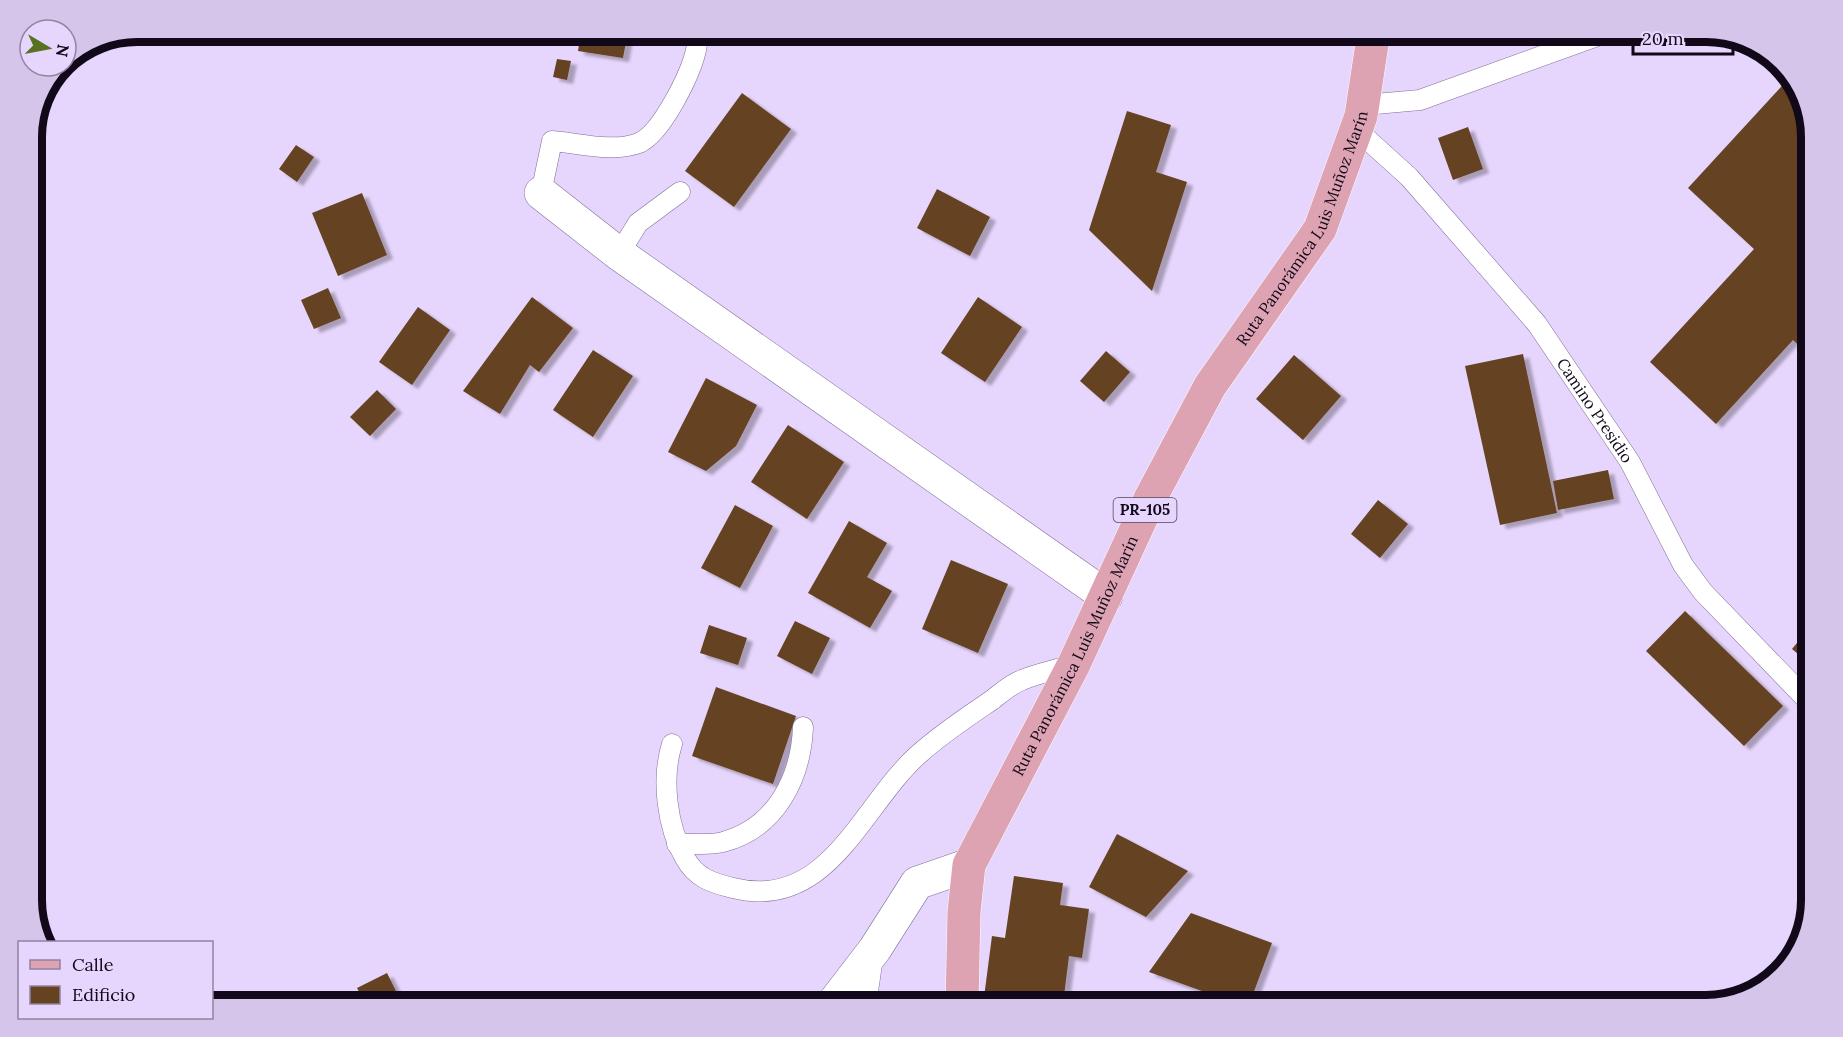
<svg xmlns="http://www.w3.org/2000/svg" width="1843" height="1037" viewBox="0 0 1843 1037" font-family="Lora,serif">
<style>
.building{fill:#654320;filter:url(#shadow)}
.lines{fill:none;stroke-linecap:round;stroke-linejoin:round}
.service-casing{stroke:#826e99;stroke-width:21}
.minor-casing{stroke:#826e99;stroke-width:34}
.primary-casing{stroke:#fff;stroke-width:34}
.service{stroke:#fff;stroke-width:20}
.minor{stroke:#fff;stroke-width:33}
.primary{stroke:#dea3b2;stroke-width:33}
.labels{text-anchor:middle;stroke-width:6;stroke-linejoin:round;paint-order:stroke}
.shield{fill:#e6d5fc;stroke:#51465d;stroke-width:1.5}
.shield-label{font-size:15px;font-weight:bold;fill:#110919}
.street-label{font-size:16px;fill:#110919;stroke:#e6d5fc}
.rim{fill:none;stroke:#110919;stroke-width:8}
</style>
<defs>
<filter id="shadow"><feDropShadow dx="6" dy="4" stdDeviation="1.5" flood-color="#0004"/></filter>
</defs>
<rect width="100%" height="100%" fill="#e6d5fc"/>
<path class="building" d="M581,31H628L623,58L578,51Z
M557,59L571,61L567,80L553,77Z
M1791,76L1811,131V357L1793,340L1716,424L1650,362L1754,249L1688,188Z
M742,93L791,129L734,207L685,171Z
M1127,111L1171,125L1156,172L1187,182L1152,291L1089,230Z
M1468,127L1483,169L1453,180L1438,138Z
M296,145L314,157L297,182L279,169Z
M937,189L990,217L970,256L917,228Z
M362,193L387,255L338,276L312,213Z
M328,288L341,318L314,329L301,300Z
M532,297L573,328L539,372L530,365L500,414L463,391Z
M978,297L1022,327L985,382L941,353Z
M418,307L450,330L412,385L379,362Z
M593,350L633,376L593,437L553,410Z
M1106,351L1130,372L1104,402L1080,381Z
M1523,354L1557,513L1500,525L1465,366Z
M1294,355L1341,396L1303,440L1256,399Z
M706,378L757,405L736,446L706,471L668,452Z
M377,390L396,409L370,436L350,417Z
M788,425L844,462L807,519L751,482Z
M1608,470L1614,499L1558,510L1553,481Z
M1378,500L1408,524L1380,558L1351,534Z
M735,505L773,526L740,588L701,568Z
M849,521L887,543L867,577L892,591L870,628L808,593Z
M951,560L1008,584L978,653L922,629Z
M1685,611L1783,706L1744,746L1646,651Z
M795,621L830,638L812,674L777,656Z
M709,625L747,638L738,665L700,653Z
M1811,626V665L1792,649Z
M716,687L796,716L773,784L692,756Z
M1117,834L1188,871L1146,917L1089,887Z
M1014,876L1063,883L1060,905L1089,909L1082,958L1069,956L1064,996L1041,993L1039,1005H983L992,936L1005,938Z
M1191,913L1272,943L1249,1005H1241L1149,972Z
M387,973L403,1005H366L357,988Z
M1173,996L1200,1005H1170Z"/>
<g class="lines">
<defs>
<g id="service">
<path d="M1364,105L1420,100L1611,31"/>
<path id="s1" d="M1357,130L1409,177L1537,324L1630,462L1683,565L1703,592L1811,704"/>
<path d="M541,193L552,141C579,143 613,153 639,143C662,133 691,73 696,50C698,44 696,37 696,31"/>
<path d="M619,254L638,223L680,192"/>
<path d="M672,744C661,779 667,827 685,858C696,878 712,883 733,888C829,912 862,804 919,754C941,734 967,717 992,700C1001,693 1011,684 1022,680C1039,673 1057,670 1074,664"/>
<path d="M677,844C691,843 709,846 723,842C776,828 801,778 803,727"/>
<path d="M866,1005L873,957"/>
</g>
<path id="minor" d="M541,193L619,254L1106,596
M832,1005L875,949L917,883L969,865"/>
<g id="primary">
<path id="s2" d="M962,1005L964,912L969,865L1074,664L1151,497L1210,386L1320,229L1361,116L1374,31"/>
</g>
</defs>
<use href="#service" class="service-casing"/>
<use href="#minor" class="minor-casing"/>
<use href="#primary" class="primary-casing"/>
<use href="#service" class="service"/>
<use href="#minor" class="minor"/>
<use href="#primary" class="primary"/>
</g>
<g class="labels">
<rect class="shield" x="1113.5" y="498" width="63" height="24" rx="4.5"/>
<g class="shield-label">
<text x="1145" y="515">PR-105</text>
</g>
<g class="street-label">
<text dy="6" stroke="none"><textPath href="#s2" startOffset="861">Ruta Panorámica Luis Muñoz Marín</textPath></text>
<text dy="6" stroke="none"><textPath href="#s1" startOffset="369">Camino Presidio</textPath></text>
<text dy="6" stroke="none"><textPath href="#s2" startOffset="375">Ruta Panorámica Luis Muñoz Marín</textPath></text>
</g>
</g>
<path d="M0 0H1843V1037H0ZM137 42H1706A95 95 0 0 1 1801 137V900A95 95 0 0 1 1706 995H137A95 95 0 0 1 42 900V137A95 95 0 0 1 137 42Z" fill="#d5c5ea" fill-rule="evenodd"/>
<path class="rim" d="M137 42H1706A95 95 0 0 1 1801 137V900A95 95 0 0 1 1706 995H137A95 95 0 0 1 42 900V137A95 95 0 0 1 137 42Z"/>
<rect x="18" y="941" width="195" height="78" fill="#e6d5fc" stroke="#9183a1" stroke-width="1.5"/>
<rect x="30" y="960" width="30" height="9" fill="#dea3b2" stroke="#9183a1" stroke-width="1.5"/>
<text x="72" y="971" font-size="18" fill="#110919">Calle</text>
<rect x="30" y="986" width="30" height="18" fill="#654320" stroke="#9183a1" stroke-width="1.5"/>
<text x="72" y="1001" font-size="18" fill="#110919">Edificio</text>
<g transform="translate(48 48) rotate(100)"><circle r="28" fill="#e6d5fc" stroke="#9183a1" stroke-width="1.5"/>
<path d="M0-4.5L10 22L0 15L-10 22Z" fill="#587123"/>
<text y="-9" font-size="16" font-weight="bold" text-anchor="middle" fill="#110919">N</text>
</g>
<path d="M1633 45v9h100v-9" fill="none" stroke="#110919" stroke-width="3"/>
<text x="1642" y="45" font-size="18" fill="#110919" stroke="#e6d5fc" stroke-width="4.5" paint-order="stroke">20 m</text>
</svg>
